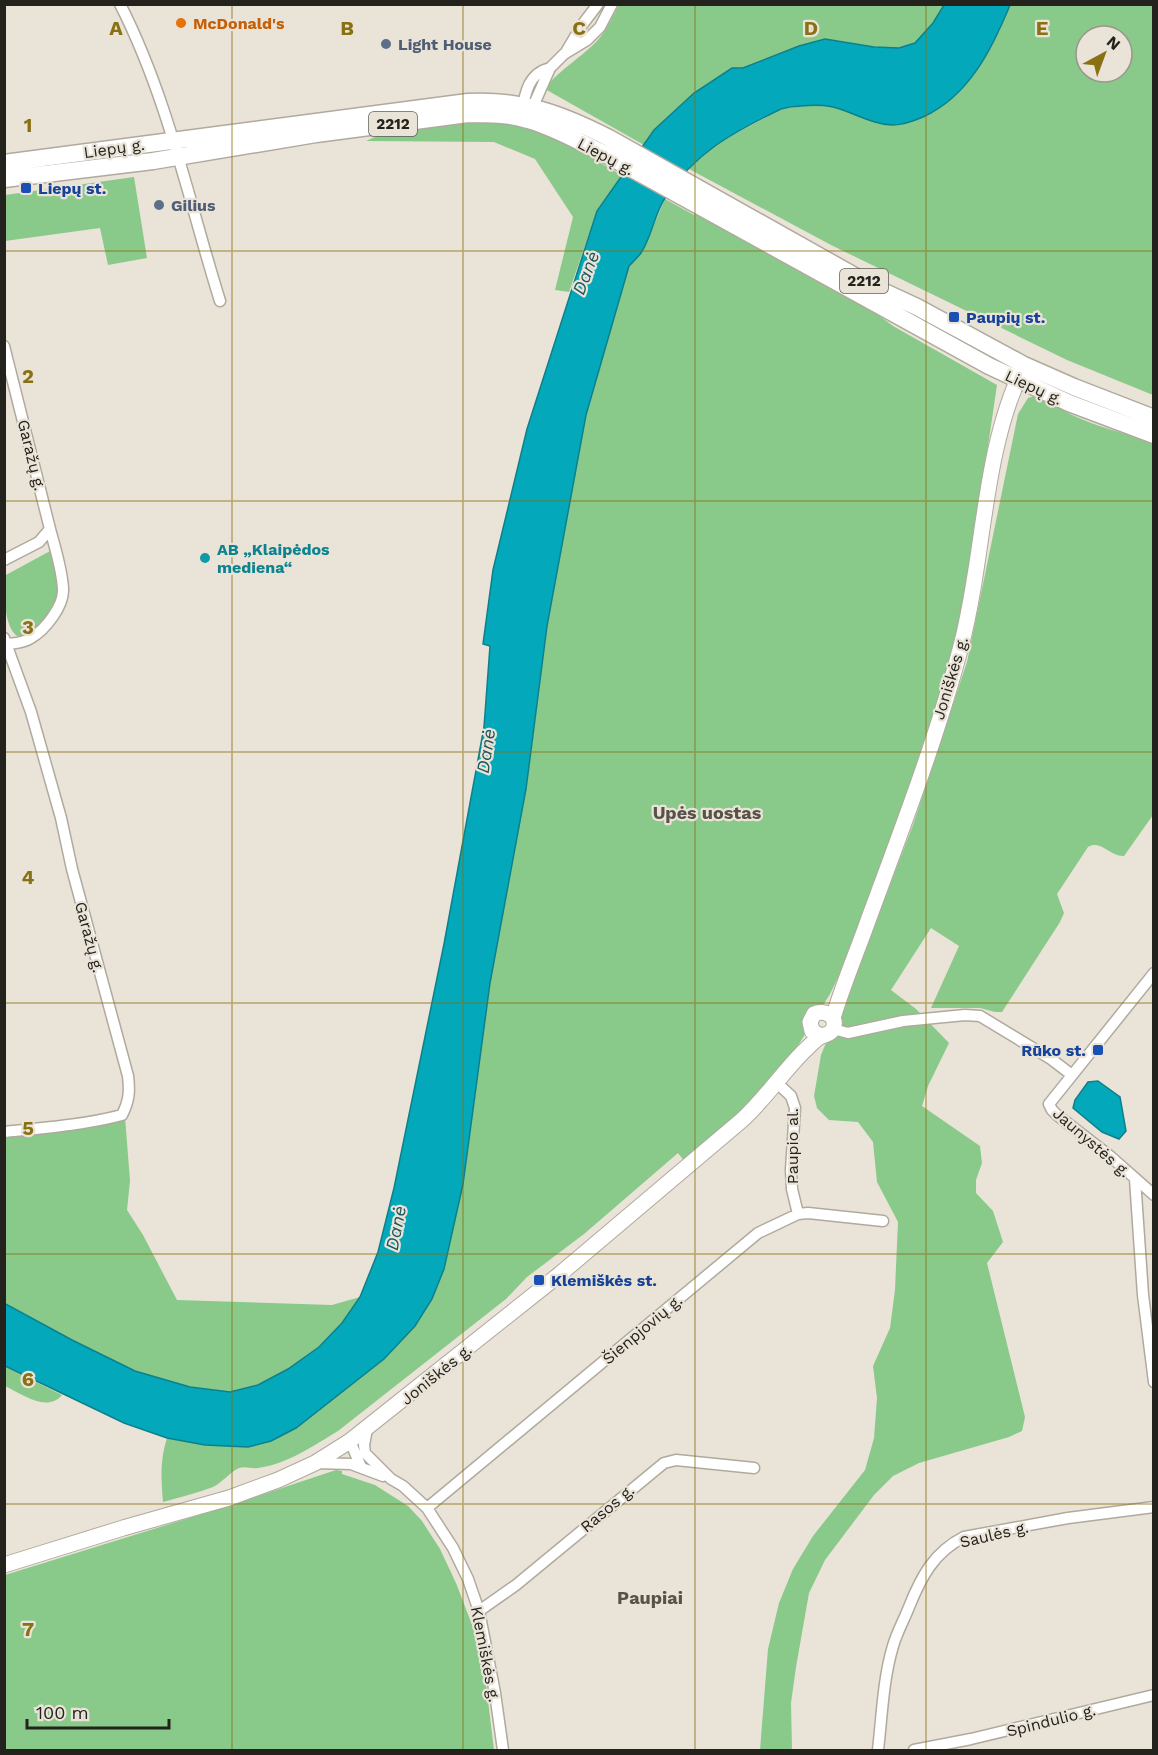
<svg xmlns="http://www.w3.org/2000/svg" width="1158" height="1755" viewBox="0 0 1158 1755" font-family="'Work Sans',sans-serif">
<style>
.green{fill:#89c98a;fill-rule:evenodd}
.water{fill:#03a9ba;stroke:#0d808b;stroke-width:1.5}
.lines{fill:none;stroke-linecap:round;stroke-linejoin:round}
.street-casing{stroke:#b0aa9e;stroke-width:13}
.secondary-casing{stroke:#b0aa9e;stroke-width:17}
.primary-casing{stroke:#b0aa9e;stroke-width:19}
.street{stroke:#fff;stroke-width:10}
.secondary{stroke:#fff;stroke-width:15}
.primary{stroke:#fff;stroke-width:16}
.grid{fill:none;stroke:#897113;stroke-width:1.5;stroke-opacity:0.55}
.food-dot{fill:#e8710a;stroke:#eae3d7;stroke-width:2}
.service-dot{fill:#5c6f8a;stroke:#eae3d7;stroke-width:2}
.transit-dot{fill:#1a4fb4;stroke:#eae3d7;stroke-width:2}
.culture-dot{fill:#0f9aa8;stroke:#eae3d7;stroke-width:2}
.labels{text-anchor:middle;stroke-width:4.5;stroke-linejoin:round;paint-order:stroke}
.shield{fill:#eae3d7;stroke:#5f5c55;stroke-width:1.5}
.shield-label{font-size:15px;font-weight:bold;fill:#24221d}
.food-label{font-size:16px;font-weight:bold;fill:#c56008;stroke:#eae3d7;text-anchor:start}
.service-label{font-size:16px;font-weight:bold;fill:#4e5e75;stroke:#eae3d7;text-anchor:start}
.street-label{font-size:16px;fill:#24221d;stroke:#eae3d7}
.transit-label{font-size:16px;font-weight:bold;fill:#164399;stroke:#eae3d7;text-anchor:start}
.culture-label{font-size:16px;font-weight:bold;fill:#0d838f;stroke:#eae3d7;text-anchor:start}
.water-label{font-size:18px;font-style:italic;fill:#1f565d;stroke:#eae3d7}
.neighbourhood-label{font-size:18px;font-weight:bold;fill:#585248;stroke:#eae3d7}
.grid-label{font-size:20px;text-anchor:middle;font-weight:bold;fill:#897113;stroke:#eae3d7;stroke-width:4.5;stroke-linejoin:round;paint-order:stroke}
</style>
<rect width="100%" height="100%" fill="#eae3d7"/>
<path class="green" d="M619,5H944L933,23L915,43L899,48L874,47L825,39L799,46L743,68H732L694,93L654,130L644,145L545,89C554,74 583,56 597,41C607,30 612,17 619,5Z
M1010,5H1153V395L1067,360L831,245L689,169L712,146L782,109L817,104L838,106L875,122L999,32ZM1086,36H1122V72H1086Z
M482,121L517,124L533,128L599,157L597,161L623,176L597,211L569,292L555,290L573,217L535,159L494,142L366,141L384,133Z
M134,177L147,258L108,265L100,228L5,241V195Z
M665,199L694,215L696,212L853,296L893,326L997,385L972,554L957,638L943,687L893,834L844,965L830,994L799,1044L771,1082L753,1102L685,1162L678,1153L584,1234L527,1277L506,1299L338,1431C313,1446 287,1464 258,1468C251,1469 246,1466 239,1468C230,1472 223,1482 213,1487C197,1493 180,1497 163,1502C161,1479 160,1460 167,1438L205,1445L271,1441L296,1428L444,1269L463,1184L490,983L526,789L547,626L586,415L629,266L642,252Z
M1034,396C1048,398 1059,409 1072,415C1098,427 1126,434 1153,442V815L1124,856C1110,857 1101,839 1088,847L1057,894L1064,913L1060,922L1002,1012H995L980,1008H931L959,946L931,928L891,990L916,1009L949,1043L928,1086L922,1106L980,1146L982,1163L976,1180V1193L993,1211L1003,1242L987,1263L1025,1417L1022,1431L1009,1437L919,1463L893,1476L874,1495L825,1560L809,1593L796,1667L791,1703L792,1750H760L768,1649L779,1603L793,1569L813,1536L865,1470L874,1438L877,1398L873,1366L890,1328L895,1290L898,1222L877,1182L873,1142L858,1122L829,1120L817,1108L814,1096L821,1055L869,939L913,825L967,662L1018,414L1028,398Z
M52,550L60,593L42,623L24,637L17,636C3,625 5,593 4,576Z
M125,1117L130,1181L127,1210L143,1235L177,1300L332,1305L360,1297L342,1323L319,1347L288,1369L258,1385L231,1392L190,1387L135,1371L72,1340L5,1303L4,1133Z
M4,1366L62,1395C47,1413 22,1394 5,1386Z
M336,1470L342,1471V1474L375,1485L408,1506L422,1521L440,1549L456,1583L482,1651L494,1750H5V1575L228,1506Z"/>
<path class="water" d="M944,5H1010C992,49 969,96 923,117C906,124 893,128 875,122C843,112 837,102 801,106C793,107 785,107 779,110C730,134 696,152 665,198C654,215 652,236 641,253C638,257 633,262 629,266L586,415L547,626L526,789L490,983L463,1184L444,1269L432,1299L415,1326L384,1359L296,1428L271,1441L248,1447L205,1445L167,1438L124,1423L5,1366L4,1303L72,1340L135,1371L190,1387L230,1392L258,1385L288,1369L319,1347L342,1323L360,1297L378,1252L394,1188L444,944L484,727L490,646L483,644L493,570L527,429L597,211L654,130L694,93L732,68H743L799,46L825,39L874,47L899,48L915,43L933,23Z
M1098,1081L1120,1097L1126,1131L1119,1139L1102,1132L1073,1108L1075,1100L1088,1082Z"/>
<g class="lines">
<defs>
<path id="street" d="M120,4C168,98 189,202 220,301
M566,52L582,25L598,4
M531,111L550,68L564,54L587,40L600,27L612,4
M522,112C525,92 529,73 550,68
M4,346L50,529L39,542L4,560
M4,638L31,712L61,818L72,869L128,1076C130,1092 129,1101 122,1115C84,1125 44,1128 4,1132
M8,644C16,643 24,643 31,638C45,630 64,606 63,589C62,569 55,548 50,529
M1154,973L1049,1104L1052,1110L1057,1115L1111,1157L1154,1195
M833,1029L848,1033L903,1021L965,1015L980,1016L1051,1059L1072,1075
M777,1083L791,1096L795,1108L791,1170L792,1189L798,1214
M1135,1179L1143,1295L1154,1382
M367,1429L364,1445L365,1453L391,1479L403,1486L427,1508L453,1548L468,1579L479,1611L495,1693L503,1750
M350,1441L361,1467
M316,1463L351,1464L383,1476
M427,1508L758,1233L798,1214L808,1213L883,1221
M479,1611L516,1585L664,1463L676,1460L754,1468
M878,1750C882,1716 883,1679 893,1646C897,1632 904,1620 909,1607C921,1577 934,1552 964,1537L1068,1518L1154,1507
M914,1750L971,1739L1154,1695"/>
<path id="secondary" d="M833,1018C842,988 854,959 865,929C899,836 936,742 961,646C985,555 982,453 1023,368
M4,1565L123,1528L229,1498L278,1480L315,1463L350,1441L560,1274L742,1120C765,1099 782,1073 804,1051C809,1047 816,1038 822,1036C826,1034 830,1035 833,1029C839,1016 824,1009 814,1014L810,1022L812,1031L821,1036"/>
<path id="primary" d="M4,163L468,102C522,99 562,114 609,138L876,288L917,307L1024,365L1074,387L1154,418
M4,179L153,161L316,134L468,114C488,114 509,114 528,120C554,127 577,141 601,152L989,366L1069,403L1154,435"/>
</defs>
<use href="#street" class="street-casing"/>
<use href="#secondary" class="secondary-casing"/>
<use href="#primary" class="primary-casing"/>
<use href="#street" class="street"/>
<use href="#secondary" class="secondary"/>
<use href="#primary" class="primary"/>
</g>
<path class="grid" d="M232,4V1750M463,4V1750M695,4V1750M926,4V1750M4,251H1154M4,501H1154M4,752H1154M4,1003H1154M4,1254H1154M4,1504H1154"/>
<circle class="food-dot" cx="181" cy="23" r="6"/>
<g class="service-dot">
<circle cx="386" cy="44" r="6"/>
<circle cx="159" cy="205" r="6"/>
</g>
<g class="transit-dot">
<rect x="20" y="182" width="12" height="12" rx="3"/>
<rect x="948" y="311" width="12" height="12" rx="3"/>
<rect x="1092" y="1044" width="12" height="12" rx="3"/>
<rect x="533" y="1274" width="12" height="12" rx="3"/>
</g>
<circle class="culture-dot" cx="205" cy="558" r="6"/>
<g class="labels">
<g class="shield">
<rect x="369" y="112" width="48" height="24" rx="4.5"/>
<rect x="840" y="269" width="48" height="24" rx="4.5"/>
</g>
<g class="shield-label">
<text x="393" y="129">2212</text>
<text x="864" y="286">2212</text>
</g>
<g class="food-label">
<text x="193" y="29">McDonald's</text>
</g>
<g class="service-label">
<text x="398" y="50">Light House</text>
<text x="171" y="211">Gilius</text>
</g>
<g class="street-label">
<text transform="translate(114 148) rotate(-8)" y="6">Liepų g.</text>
<text transform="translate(606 156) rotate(28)" y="6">Liepų g.</text>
<text transform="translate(1034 387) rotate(25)" y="6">Liepų g.</text>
<text transform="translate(32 455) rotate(76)" y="6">Garažų g.</text>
<text transform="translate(950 678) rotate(-73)" y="6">Joniškės g.</text>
<text transform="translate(90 937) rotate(75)" y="6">Garažų g.</text>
<text transform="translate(1092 1142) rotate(41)" y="6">Jaunystės g.</text>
<text transform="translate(792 1146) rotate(-90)" y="6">Paupio al.</text>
<text transform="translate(642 1329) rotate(-40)" y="6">Šienpjovių g.</text>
<text transform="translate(436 1374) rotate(-39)" y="6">Joniškės g.</text>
<text transform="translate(607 1508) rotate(-40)" y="6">Rasos g.</text>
<text transform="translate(994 1534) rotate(-13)" y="6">Saulės g.</text>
<text transform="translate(486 1654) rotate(79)" y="6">Klemiškės g.</text>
<text transform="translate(1051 1720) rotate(-14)" y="6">Spindulio g.</text>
</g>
<g class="transit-label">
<text x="38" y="194">Liepų st.</text>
<text x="966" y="323">Paupių st.</text>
<text x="1086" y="1056" text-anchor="end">Rūko st.</text>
<text x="551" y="1286">Klemiškės st.</text>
</g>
<g class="culture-label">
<text x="217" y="555">AB „Klaipėdos<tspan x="217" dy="18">mediena“</tspan></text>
</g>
<g class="water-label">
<text transform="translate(586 273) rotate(-69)" y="6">Danė</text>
<text transform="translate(486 751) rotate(-81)" y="6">Danė</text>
<text transform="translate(396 1228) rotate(-79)" y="6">Danė</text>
</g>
<g class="neighbourhood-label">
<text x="707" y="819">Upės uostas</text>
<text x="650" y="1604">Paupiai</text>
</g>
</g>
<g class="grid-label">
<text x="116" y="35">A</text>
<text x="347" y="35">B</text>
<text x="579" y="35">C</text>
<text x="811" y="35">D</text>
<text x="1042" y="35">E</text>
<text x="28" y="132">1</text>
<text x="28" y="383">2</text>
<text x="28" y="634">3</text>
<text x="28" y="884">4</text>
<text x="28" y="1135">5</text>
<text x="28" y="1386">6</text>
<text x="28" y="1636">7</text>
</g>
<rect width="1158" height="1755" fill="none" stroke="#24221d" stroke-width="12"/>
<g transform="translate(1104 54) rotate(41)"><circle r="28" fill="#eae3d7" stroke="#9b968d" stroke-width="1.5"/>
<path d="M0-4.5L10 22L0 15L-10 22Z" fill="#897113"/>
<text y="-9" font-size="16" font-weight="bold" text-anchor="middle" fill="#24221d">N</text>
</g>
<path d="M27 1719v9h142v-9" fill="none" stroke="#24221d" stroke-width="3"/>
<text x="36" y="1719" font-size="18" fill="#24221d" stroke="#eae3d7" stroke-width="4.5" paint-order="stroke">100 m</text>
</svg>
